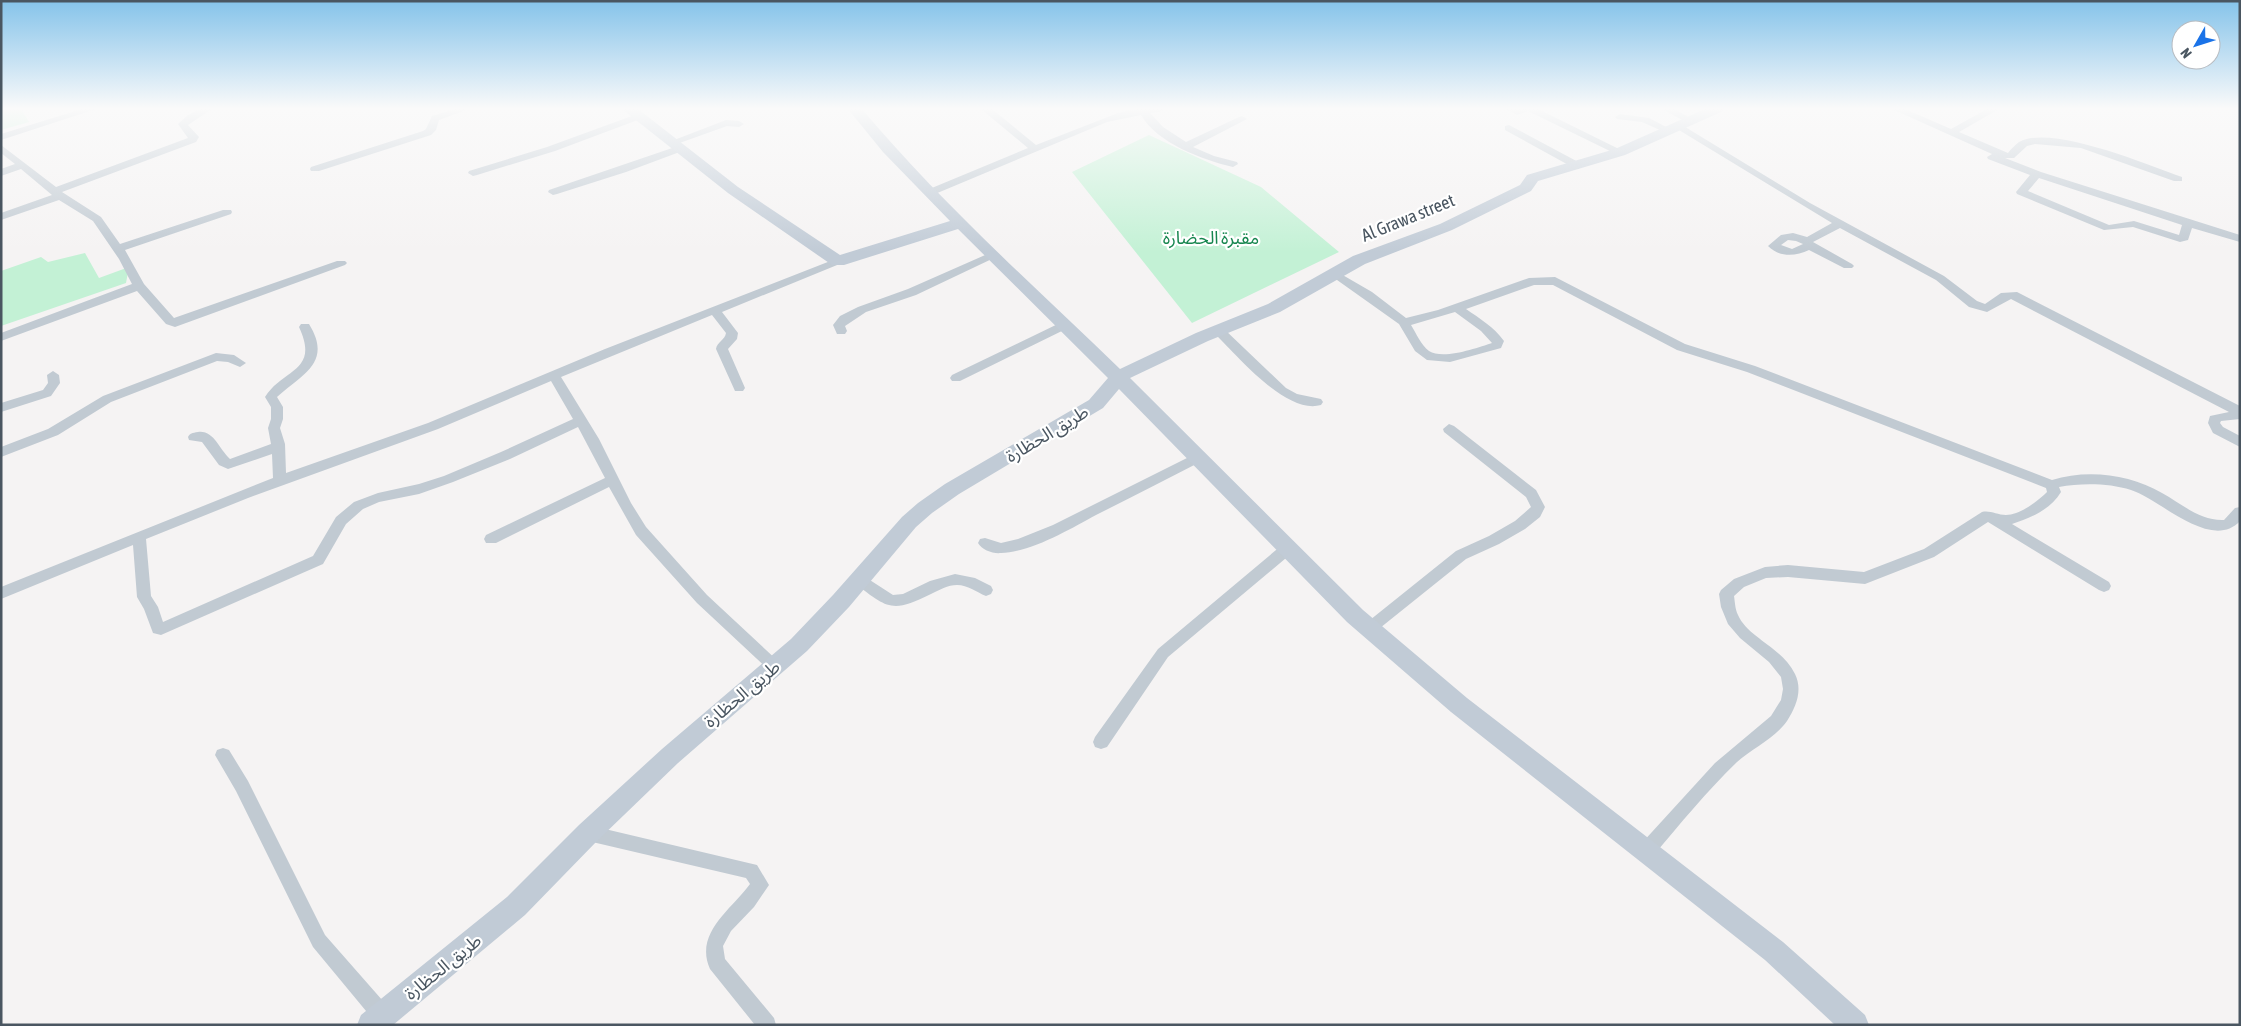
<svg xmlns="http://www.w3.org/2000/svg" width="2241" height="1026" viewBox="0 0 2241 1026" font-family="'Asap Condensed','Noto Sans Arabic',sans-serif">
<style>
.green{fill:#c3f1d5}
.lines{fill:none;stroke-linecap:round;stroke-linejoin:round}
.street{fill:#c1cad2;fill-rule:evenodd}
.secondary{fill:#c1cbd6;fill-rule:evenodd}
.labels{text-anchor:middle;stroke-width:4.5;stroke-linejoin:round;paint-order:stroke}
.street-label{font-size:18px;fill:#4a5661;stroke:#fff}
.park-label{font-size:18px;fill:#17864f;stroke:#fff}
</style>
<rect width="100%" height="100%" fill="#f5f3f3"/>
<path class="green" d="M1,109H21L29,122L1,130Z
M1149,135L1261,187L1339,252L1192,323L1072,172Z
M85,253L99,278L129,267L126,283L1,326V271L41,257L48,262Z"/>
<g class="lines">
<path class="street" d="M82,109H96L1,140V134Z
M200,109H212L188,125L199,137L196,142L62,192L101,217L120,244L223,210H231L232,212L231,214L125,250L144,284L174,318L337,261H345L347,263L345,265L175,327L166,324L137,291L1,341V333L132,284L119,259L93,221L59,200L1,220V213L52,195L21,169L1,176V169L15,164L1,153V145L56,187L188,138L178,124L188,115Z
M455,109H469L439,120L436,130L431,135L319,171H311L310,169L311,167L423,131L426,129L432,116Z
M981,109H992L1036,145L1118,113L1136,109H1165L1163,111L1150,113L1163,127L1186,142L1239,117L1242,116L1247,119L1193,147L1214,156L1237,162L1238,164L1233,167C1203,160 1157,143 1141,115L1107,122L935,194H927V190L1028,148Z
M1506,109H1538L1625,152L1624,154H1616L1528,111L1517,115Z
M1662,109H1674L1694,120L1692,122H1686Z
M1892,109H1905L1951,129L1987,109H1999L1959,132L2008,153C2011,149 2015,145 2019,142C2051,124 2148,165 2182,177V181H2174L2081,148L2035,144L2027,146L2014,158H2005L2041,172L2240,235V242L2192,228L2188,240L2180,242L2133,227L2104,230L2017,194L2016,192L2030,175L1988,159L1987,157L1992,154ZM2039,178L2182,225L2179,235L2134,221L2109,225L2028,191Z
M640,113L645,116L643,118L555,151L477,175L473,176L468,173L469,171L547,147Z
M1620,114L1649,118L1674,131L1669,134L1642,122L1617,119L1615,117Z
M726,120L739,121L744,124L739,127L727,126L674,145L669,142Z
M1677,122L1810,203L1944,276L1977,301L1985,304L2001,293L2017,292L2240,406V419L2221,421L2220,423L2223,427L2240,436V447L2213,433L2208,423L2210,416L2229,412L2011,299L1987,312L1969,307L1936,280L1840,228L1813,242L1852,264L1854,266L1852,268H1844L1809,250C1796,256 1780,258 1768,246L1781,235L1793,233L1807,237L1832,223L1674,127L1672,125ZM1788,240L1796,241L1803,244L1792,249L1781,245Z
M1509,125L1582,164L1583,166L1578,169L1574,168L1505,130V126Z
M681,145L686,148L685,150L626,172L557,194L553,195L548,192L549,190Z
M992,252L996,253L998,255L996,257L916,295L866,312L845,326L847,331L845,334H837L833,325L840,316L858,307L908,289Z
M838,258L844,261L842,263L722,312L738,333L737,339L728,349L745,388L743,391H735L716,349C717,342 725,340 726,333L712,315L561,377L599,439L631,503L646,527L707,595L780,663L783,667L780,671L775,673L770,671L697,603L636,535L609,487L496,543H486L484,539L486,535L605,478L578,427L510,459L453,482L419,494L379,502L363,509L346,524L323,564L161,635L153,633L144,609L137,597L133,545L1,599V587L273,478L272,454L228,469L219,465L202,442L189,440L188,437C190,433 192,433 198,432C214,430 219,449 230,459L271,444L268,428L271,419V407L265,397C283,368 320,372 299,327L301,324H309C333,363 302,374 277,397L283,407V419L280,428L285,444L286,473L428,423L605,349ZM551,381L573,419L501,452L444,476L419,484L378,493L354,502L336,517L313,556L163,622L158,607L151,596L146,539L248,498L438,429Z
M1334,270L1372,292L1406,318L1438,310L1529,278L1555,277L1685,344L1755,366L2052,480C2087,469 2130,474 2162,493C2182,504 2200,521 2224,520L2235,508L2240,507V521C2211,552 2160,499 2131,490C2109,483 2081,483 2059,487L2061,492C2051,509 2031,518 2012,524L2109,582L2111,586L2109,590L2104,592L2099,590L1988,522L1934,557L1865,584L1788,577L1766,578L1744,587L1734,596C1735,602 1735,609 1738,615C1748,638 1782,647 1795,674C1803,690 1796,707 1787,721C1775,738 1753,748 1737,762C1707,791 1680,824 1653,856L1647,858L1641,856L1638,850L1641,844L1715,763L1771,716L1781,700L1783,689L1781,677L1769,662L1740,638L1728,624L1721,607L1719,594L1721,590L1734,579L1765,567L1788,565L1864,572L1924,549L1982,512C1990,510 1997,515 2006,515C2020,515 2038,501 2047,492L2046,488L1747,372L1677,350L1553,285H1534L1466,309C1479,318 1494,327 1504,341L1501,348L1450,362L1427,360L1415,351L1399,324L1330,275L1328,273ZM1455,312L1481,331L1492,343C1477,348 1443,360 1429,351C1421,345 1416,333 1411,325Z
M1064,321L1070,325L1068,328L960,381H952L950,378L952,375Z
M1219,327L1223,328L1286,388L1297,394L1321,399L1323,402L1321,405C1286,415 1238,356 1215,334L1213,331Z
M216,353L234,355L246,363L240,367L228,362L217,361L111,402L58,435L1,457V447L48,429L103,396Z
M53,371L59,375L60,383L51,396L1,412V403L43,390L48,383L47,375Z
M1449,424L1454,426L1536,490L1545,507L1540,517L1525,529L1499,544L1466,559L1375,632L1370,634L1365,632L1363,628L1365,624L1456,551L1489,536L1515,521L1531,507L1526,497L1444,432L1443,429Z
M1197,453L1202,455L1204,458L1202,461C1167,479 1132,497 1096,515C1070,529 1032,552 1001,553C993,554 982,550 978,543L980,539L985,538L1001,543L1018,539L1053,525Z
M1287,544L1292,545L1294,549L1292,553L1168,657L1107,747L1101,749L1095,747L1093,742L1095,737L1158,649L1282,545Z
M859,573L893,595L903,594L930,581L955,574L975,578L991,586L993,590L991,594L986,596C976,592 968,585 957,585C948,585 939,590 931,594C891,614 888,608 854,583L852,579L854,575Z
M223,748L229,750L248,781L325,935L390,1009L392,1016L390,1023L385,1025L376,1023L313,947L236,791L215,755L217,750Z
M588,825L757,865L769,885L754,907L731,931L723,946L725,959L774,1018L776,1025H755L710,969C694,933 731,910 750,884L746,878L588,841L582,838L580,833L582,828Z"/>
<path class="secondary" d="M622,109H638L738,187L840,255L950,221L883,152L848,109H862C940,202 1032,284 1120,369L1196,333L1268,304L1353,256L1440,224L1520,185L1527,175L1615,149L1705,109H1723L1721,112L1625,155L1538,181L1531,191L1452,230L1365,264L1280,312L1208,341L1130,378L1363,610L1467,698L1783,942L1865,1015L1869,1025H1835L1765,960L1451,712L1347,622L1119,389L1103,408L959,494L932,513L916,527L849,607L807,651L678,763L597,841L525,915L393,1025H357L361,1015L507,897L579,825L662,749L791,639L833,595L902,517L918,503L945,484L1089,400L1108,378L958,229L844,265H832L728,193Z"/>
</g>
<linearGradient id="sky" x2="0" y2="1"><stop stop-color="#85c3ea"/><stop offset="0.43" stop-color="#fafafa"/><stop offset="1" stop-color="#fafafa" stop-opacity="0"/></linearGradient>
<rect width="2241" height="252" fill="url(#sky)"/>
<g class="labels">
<g class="street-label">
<text transform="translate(1408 218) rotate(-22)" y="6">Al Grawa street</text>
<text transform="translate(1047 434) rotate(-31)" y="6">طريق الحظارة</text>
<text transform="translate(742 694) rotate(-40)" y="6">طريق الحظارة</text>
<text transform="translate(443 967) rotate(-39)" y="6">طريق الحظارة</text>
</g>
<g class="park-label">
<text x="1211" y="244">مقبرة الحضارة</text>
</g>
</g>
<rect width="2241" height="1026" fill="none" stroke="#4a5661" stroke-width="5"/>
<g transform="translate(2196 45) rotate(231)"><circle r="24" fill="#ffffff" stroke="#b7bbc0"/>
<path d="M0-4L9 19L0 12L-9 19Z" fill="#1a73e8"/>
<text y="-8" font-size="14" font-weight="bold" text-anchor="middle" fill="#4a5661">N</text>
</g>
</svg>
